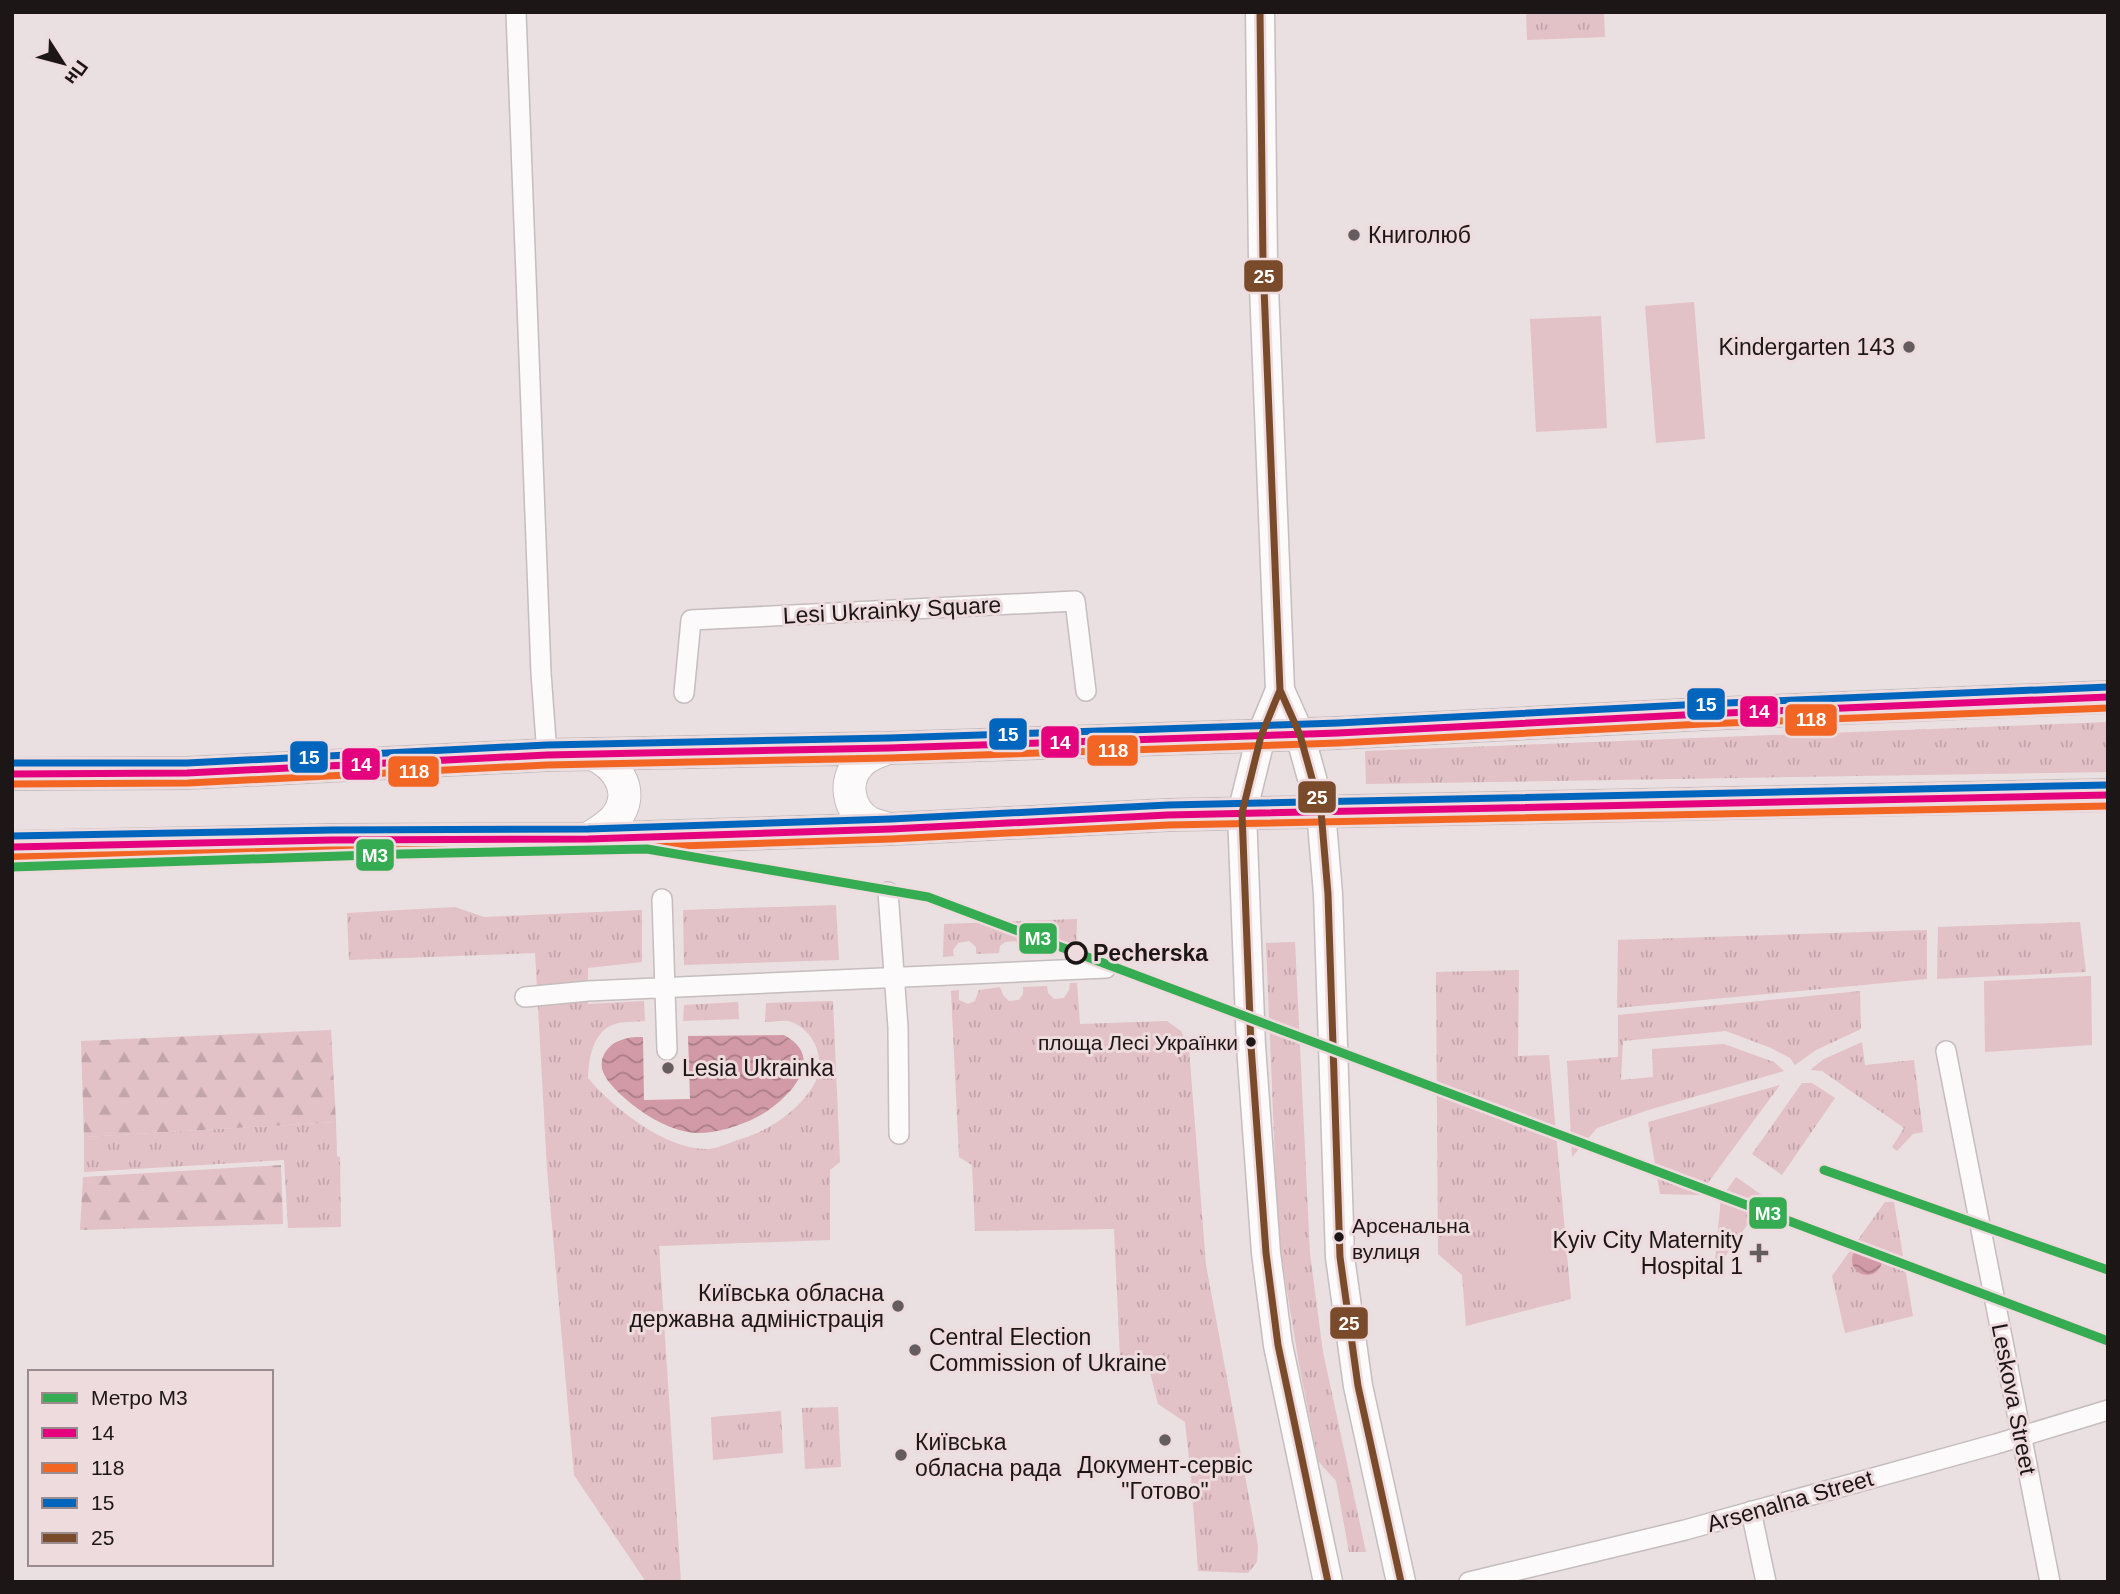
<svg xmlns="http://www.w3.org/2000/svg" width="2120" height="1594" viewBox="0 0 2120 1594" font-family="Arial,sans-serif">
<style>
.grass{fill:url(#grass-tufts)}
.forest{fill:url(#forest-firs)}
.garden{fill:#e2c1c7}
.water{fill:url(#water-waves)}
.lines{fill:none;stroke-linecap:round;stroke-linejoin:round}
.street-casing{stroke:#c5bdbe;stroke-width:22}
.secondary-casing{stroke:#c5bdbe;stroke-width:31}
.primary-casing{stroke:#c5bdbe;stroke-width:34}
.street{stroke:#fcfafa;stroke-width:19}
.secondary{stroke:#fcfafa;stroke-width:28}
.primary{stroke:#fcfafa;stroke-width:32}
.bus-1-casing{stroke:#eedbde;stroke-width:12}
.bus-2-casing{stroke:#eedbde;stroke-width:12}
.bus-3-casing{stroke:#eedbde;stroke-width:12}
.bus-4-casing{stroke:#eedbde;stroke-width:12}
.bus-1{stroke:#e5007d;stroke-width:7}
.bus-2{stroke:#f26522;stroke-width:7}
.bus-3{stroke:#0065bd;stroke-width:7}
.bus-4{stroke:#7a4b2a;stroke-width:7}
.metro-1-casing{stroke:#eedbde;stroke-width:14}
.metro-1{stroke:#35ab52;stroke-width:9}
.poi-dot{fill:#645c5e;stroke:#eedbde;stroke-width:2.5}
.stop-dot{fill:#eedbde;stroke:#1c1617;stroke-width:3.5}
.bus-dot{fill:#1c1617;stroke:#eedbde;stroke-width:2.5}
.labels{text-anchor:middle;stroke-width:6;stroke-linejoin:round;paint-order:stroke}
.bus-label{font-size:21px;fill:#1c1617;stroke:#eedbde;text-anchor:end}
.poi-label{font-size:23px;fill:#1c1617;stroke:#eedbde;text-anchor:start}
.street-label{font-size:23px;fill:#1c1617;stroke:#eedbde}
.stop-label{font-size:23px;font-weight:bold;fill:#1c1617;stroke:#eedbde;text-anchor:start}
.line-badge{stroke:#eedbde;stroke-width:2.5}
.badge-label{font-size:19px;text-anchor:middle;font-weight:bold;fill:#fff}
</style>
<defs>
<pattern id="grass-tufts" width="24" height="20" patternUnits="userSpaceOnUse" patternTransform="scale(1.75)"><rect width="24" height="20" fill="#e2c1c7"/><path d="M3 7l-1-3M5 7V3M7 7l1-3M15 17l-1-3M17 17v-4M19 17l1-3" fill="none" stroke="#c1a5aa"/></pattern>
<pattern id="forest-firs" width="22" height="20" patternUnits="userSpaceOnUse" patternTransform="scale(1.75)"><rect width="22" height="20" fill="#e2c1c7"/><path d="M5 1l3.5 6h-7zM16 11l3.5 6h-7z" fill="#c1a5aa"/></pattern>
<pattern id="water-waves" width="16" height="10" patternUnits="userSpaceOnUse" patternTransform="scale(1.75)"><rect width="16" height="10" fill="#d29aa6"/><path d="M0 5q4-4 8 0t8 0" fill="none" stroke="#aa7d86"/></pattern>
</defs>
<rect width="100%" height="100%" fill="#eadfe1"/>
<path class="grass" d="M1526,12H1604L1605,37L1527,40Z
M2108,722V772L1366,784L1365,751Z
M836,905L839,960L684,965L683,910Z
M455,907L484,917L642,910V962L588,968V1004L644,1001L645,1021C635,1022 621,1021 612,1025C592,1034 589,1059 588,1078C613,1108 667,1151 709,1149C720,1148 733,1141 744,1138C770,1130 797,1111 812,1088C827,1065 818,1033 792,1022C785,1019 773,1022 765,1022L766,1003L833,1001L840,1162L830,1170V1240L659,1246L681,1582H646L574,1475L547,1169L535,953L349,960L347,913Z
M1077,919L1076,951L1067,950L1066,942C1055,938 1045,938 1044,952L1023,953L1022,946L1015,941L1005,942L1000,946L999,953L976,954V947L969,941L958,943L953,950L954,956L943,957L944,924Z
M2080,922L2086,972L1937,979L1938,927Z
M1927,930V979L1617,1008L1618,940Z
M1295,942L1310,1254L1323,1352L1366,1552H1349L1336,1481L1318,1461L1299,1364L1282,1260L1278,1232L1266,943Z
M1519,970L1518,1056L1549,1055L1571,1299L1466,1326L1462,1275L1438,1254L1436,972Z
M1070,983H1077L1080,1024L1167,1021L1181,1031L1189,1049L1206,1265L1258,1546L1257,1562L1248,1573L1198,1571L1191,1476L1185,1422L1158,1404L1146,1357L1120,1358L1114,1229L975,1231L972,1165L959,1157L951,991L959,990V1000L968,1004L975,1001L979,990L1000,987L1003,995L1009,1001L1019,1000L1023,994V987L1047,986L1048,993L1054,999L1064,998L1069,990Z
M1860,991L1861,1029L1816,1050L1795,1065L1790,1058L1771,1048L1726,1031L1623,1041L1621,1080L1653,1077L1652,1049L1724,1044L1774,1062L1784,1071L1648,1110L1597,1128L1572,1157L1567,1061L1618,1057V1015Z
M738,1002L739,1019L683,1021L684,1005Z
M1862,1042L1865,1065L1914,1060L1923,1132L1913,1134L1897,1151L1892,1147L1904,1128L1822,1071L1810,1070L1824,1059Z
M1802,1083H1812L1835,1098L1782,1175L1752,1154Z
M1780,1085L1699,1195L1660,1194L1648,1122Z
M336,1122L337,1156L340,1157L341,1227L288,1228L284,1160L84,1172V1137Z
M1736,1177L1766,1198L1714,1272L1721,1198Z
M1885,1202H1894L1913,1316L1845,1333L1832,1276Z
M838,1407L841,1467L805,1469L802,1408Z
M781,1411L783,1453L713,1460L711,1417Z"/>
<path class="forest" d="M331,1030L336,1122L84,1137L81,1041Z
M281,1165L283,1224L80,1230L83,1177Z"/>
<path class="garden" d="M1694,302L1705,439L1656,443L1645,306Z
M1601,316L1607,428L1536,432L1530,319Z
M2091,976L2092,1045L1985,1052L1984,981Z
M1549,1224L1560,1293L1513,1301L1502,1232Z"/>
<path class="water" d="M784,1035C829,1059 787,1101 757,1117C740,1126 714,1134 695,1133C666,1130 641,1113 620,1094C611,1085 597,1072 603,1057C609,1041 627,1036 643,1037L644,1100L690,1099L688,1036Z
M1852 1260a15 15 0 1 1 30 0a15 15 0 1 1-30 0Z"/>
<g class="lines">
<defs>
<path id="street" d="M516,12L541,673L547,755
M684,693L691,620L1075,601L1086,691
M888,892L898,1027L899,1134
M662,899L667,1050
M525,997L588,991L1106,968
M1946,1051L2050,1582
M1751,1511L1766,1582
M1469,1582L1685,1530L1996,1444L2108,1410"/>
<path id="secondary" d="M1260,12L1263,262L1280,690L1300,735L1321,811L1328,894L1340,1257L1358,1386L1401,1582
M1280,690L1261,736L1242,813L1251,1046L1266,1253L1278,1345L1328,1582"/>
<path id="primary" d="M888,748C877,752 866,755 859,764C843,781 848,809 868,822C874,825 882,827 889,829
M12,774L187,773L547,755L889,748L1338,733L1703,714L2108,697
M588,839C597,833 608,827 615,819C636,794 619,765 592,754
M12,847L332,840L588,839L891,829L1168,815L2108,795"/>
</defs>
<use href="#street" class="street-casing"/>
<use href="#secondary" class="secondary-casing"/>
<use href="#primary" class="primary-casing"/>
<use href="#street" class="street"/>
<use href="#secondary" class="secondary"/>
<use href="#primary" class="primary"/>
<defs>
<path id="bus-1" d="M12,774L187,773L547,755L889,748L1338,733L1703,714L2108,697
M12,847L332,840L588,839L891,829L1168,815L2108,795"/>
<path id="bus-2" d="M12,784L188,783L547,765L889,758L1338,743L1703,724L2108,708
M12,857L332,850L588,849L891,839L1168,825L2108,806"/>
<path id="bus-3" d="M12,763H187L547,745L889,738L1338,723L1703,704L2108,687
M12,836L332,830L588,829L891,819L1168,805L2108,785"/>
<path id="bus-4" d="M1260,12L1263,262L1280,690L1300,735L1321,811L1328,894L1340,1257L1358,1386L1401,1582
M1279,666L1280,690L1261,736L1242,813L1251,1046L1266,1253L1278,1345L1328,1582"/>
</defs>
<use href="#bus-1" class="bus-1-casing"/>
<use href="#bus-2" class="bus-2-casing"/>
<use href="#bus-3" class="bus-3-casing"/>
<use href="#bus-4" class="bus-4-casing"/>
<use href="#bus-1" class="bus-1"/>
<use href="#bus-2" class="bus-2"/>
<use href="#bus-3" class="bus-3"/>
<use href="#bus-4" class="bus-4"/>
<defs>
<path id="metro-1" d="M12,867L401,854L647,849L928,897L2108,1341
M1824,1170L2108,1270"/>
</defs>
<use href="#metro-1" class="metro-1-casing"/>
<use href="#metro-1" class="metro-1"/>
</g>
<g class="poi-dot">
<circle cx="1354" cy="235" r="7"/>
<circle cx="1909" cy="347" r="7"/>
<circle cx="668" cy="1068" r="7"/>
<path d="M1755.5 1242.5h7v7h7v7h-7v7h-7v-7h-7v-7h7z"/>
<circle cx="898" cy="1306" r="7"/>
<circle cx="915" cy="1350" r="7"/>
<circle cx="1165" cy="1440" r="7"/>
<circle cx="901" cy="1455" r="7"/>
</g>
<circle class="stop-dot" cx="1076" cy="953" r="10"/>
<g class="bus-dot">
<circle cx="1251" cy="1042" r="6"/>
<circle cx="1339" cy="1237" r="6"/>
</g>
<g class="labels">
<g class="bus-label">
<text x="1238" y="1050">площа Лесі Українки</text>
<text x="1352" y="1233" text-anchor="start">Арсенальна<tspan x="1352" dy="26">вулиця</tspan></text>
</g>
<g class="poi-label">
<text x="1368" y="243">Книголюб</text>
<text x="1895" y="355" text-anchor="end">Kindergarten 143</text>
<text x="682" y="1076">Lesia Ukrainka</text>
<text x="1743" y="1248" text-anchor="end">Kyiv City Maternity<tspan x="1743" dy="26">Hospital 1</tspan></text>
<text x="884" y="1301" text-anchor="end">Київська обласна<tspan x="884" dy="26">державна адміністрація</tspan></text>
<text x="929" y="1345">Central Election<tspan x="929" dy="26">Commission of Ukraine</tspan></text>
<text x="915" y="1450">Київська<tspan x="915" dy="26">обласна рада</tspan></text>
<text x="1165" y="1473" text-anchor="middle">Документ-сервіс<tspan x="1165" dy="26">"Готово"</tspan></text>
</g>
<g class="street-label">
<text transform="translate(892 610) rotate(-3)" y="8">Lesi Ukrainky Square</text>
<text transform="translate(2014 1399) rotate(79)" y="8">Leskova Street</text>
<text transform="translate(1790 1501) rotate(-16)" y="8">Arsenalna Street</text>
</g>
<g class="stop-label">
<text x="1093" y="961">Pecherska</text>
</g>
</g>
<g class="line-badge">
<rect x="1243" y="259" width="41" height="34" rx="7" fill="#7a4b2a"/>
<rect x="1686" y="687" width="40" height="34" rx="7" fill="#0065bd"/>
<rect x="1739" y="695" width="40" height="33" rx="7" fill="#e5007d"/>
<rect x="1784" y="703" width="54" height="34" rx="7" fill="#f26522"/>
<rect x="988" y="717" width="40" height="34" rx="7" fill="#0065bd"/>
<rect x="1040" y="725" width="40" height="34" rx="7" fill="#e5007d"/>
<rect x="1086" y="734" width="53" height="33" rx="7" fill="#f26522"/>
<rect x="289" y="740" width="40" height="34" rx="7" fill="#0065bd"/>
<rect x="341" y="747" width="40" height="34" rx="7" fill="#e5007d"/>
<rect x="387" y="755" width="53" height="33" rx="7" fill="#f26522"/>
<rect x="1297" y="780" width="40" height="34" rx="7" fill="#7a4b2a"/>
<rect x="355" y="838" width="40" height="34" rx="7" fill="#35ab52"/>
<rect x="1018" y="922" width="40" height="33" rx="7" fill="#35ab52"/>
<rect x="1748" y="1196" width="40" height="34" rx="7" fill="#35ab52"/>
<rect x="1329" y="1306" width="40" height="34" rx="7" fill="#7a4b2a"/>
</g>
<g class="badge-label">
<text x="1264" y="283">25</text>
<text x="1706" y="711">15</text>
<text x="1759" y="718">14</text>
<text x="1811" y="726">118</text>
<text x="1008" y="741">15</text>
<text x="1060" y="749">14</text>
<text x="1113" y="757">118</text>
<text x="309" y="764">15</text>
<text x="361" y="771">14</text>
<text x="414" y="778">118</text>
<text x="1317" y="804">25</text>
<text x="375" y="862">M3</text>
<text x="1038" y="945">M3</text>
<text x="1768" y="1220">M3</text>
<text x="1349" y="1330">25</text>
</g>
<rect width="2120" height="1594" fill="none" stroke="#1c1617" stroke-width="28"/>
<rect x="28" y="1370" width="245" height="196" fill="#eedbde" stroke="#9a8c8e" stroke-width="2"/>
<rect x="42" y="1393" width="35" height="10" fill="#35ab52" stroke="#9a8c8e" stroke-width="2"/>
<text x="91" y="1405" font-size="21" fill="#1c1617">Метро M3</text>
<rect x="42" y="1428" width="35" height="10" fill="#e5007d" stroke="#9a8c8e" stroke-width="2"/>
<text x="91" y="1440" font-size="21" fill="#1c1617">14</text>
<rect x="42" y="1463" width="35" height="10" fill="#f26522" stroke="#9a8c8e" stroke-width="2"/>
<text x="91" y="1475" font-size="21" fill="#1c1617">118</text>
<rect x="42" y="1498" width="35" height="10" fill="#0065bd" stroke="#9a8c8e" stroke-width="2"/>
<text x="91" y="1510" font-size="21" fill="#1c1617">15</text>
<rect x="42" y="1533" width="35" height="10" fill="#7a4b2a" stroke="#9a8c8e" stroke-width="2"/>
<text x="91" y="1545" font-size="21" fill="#1c1617">25</text>
<g transform="translate(63 63) rotate(126)" stroke="#eedbde" stroke-width="5" paint-order="stroke">
<path d="M0-5L12 26L0 18L-12 26Z" fill="#1c1617"/>
<text y="-10" font-size="19" font-weight="bold" text-anchor="middle" fill="#1c1617">Пн</text>
</g>
</svg>
